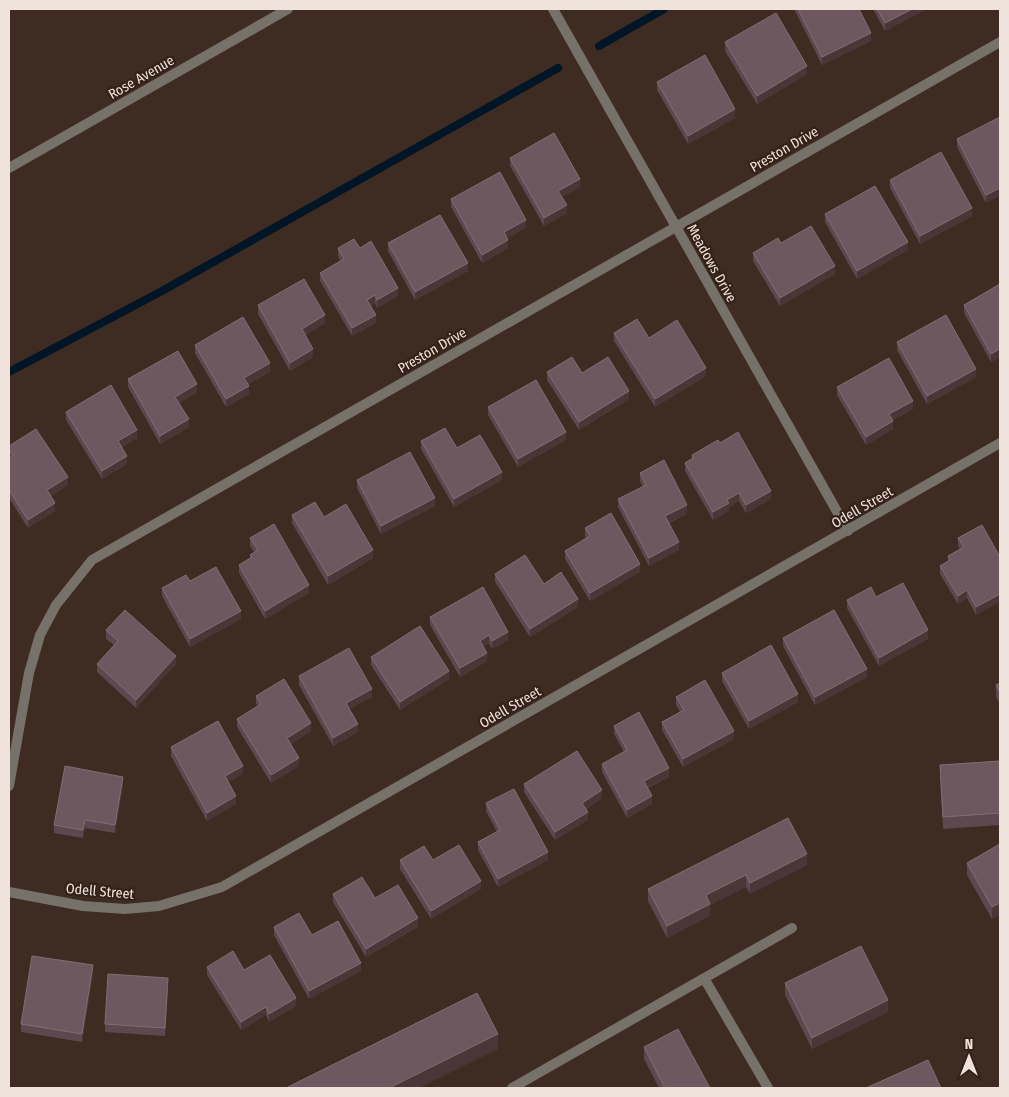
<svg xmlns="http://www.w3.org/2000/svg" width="1009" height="1097" viewBox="0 0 1009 1097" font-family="'Fira Sans Condensed',sans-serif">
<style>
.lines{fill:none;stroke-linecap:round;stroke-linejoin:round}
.stream{stroke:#001526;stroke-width:8}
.service{stroke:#777269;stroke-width:10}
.minor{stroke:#777269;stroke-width:10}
.wall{fill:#5d4850}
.shaded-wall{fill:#4a3537}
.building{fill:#6d585f;stroke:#816e72}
.labels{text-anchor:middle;stroke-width:4.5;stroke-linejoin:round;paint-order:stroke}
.street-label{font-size:14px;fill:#f0e3dc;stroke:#342117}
</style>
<rect width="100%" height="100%" fill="#3e2b21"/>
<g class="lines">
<path class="stream" d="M599,46L664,9
M9,372L162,291L558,68"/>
<path class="service" d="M704,978L768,1088
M512,1088L792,928"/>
<path class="minor" d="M553,9L848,531
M9,168L288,9
M9,786L29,673L40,635L56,605L92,560L1000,42
M9,892L83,906L125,909L159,906L222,887L1000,443"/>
</g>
<path class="wall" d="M795,9H859L871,41L822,65L795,11Z
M873,9H927L885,31Z
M725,42L807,74L757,104L725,51Z
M657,82L735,118L688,144L657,90Z
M1000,117L986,203L957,147V139Z
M510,158L580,187L562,197L567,213L544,226L510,166Z
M890,180L972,216L920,244L890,188Z
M451,199L526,228L507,238L508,248L482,263L451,207Z
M825,214L908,250L857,279L825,222Z
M388,243L468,271L415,300L388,251Z
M338,248H360L398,296L377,308L375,303L370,306L376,323L352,336L320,281V273L340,261L338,256Z
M753,253L835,274L780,306L753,261Z
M1000,284V357L991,362L964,313V305Z
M258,305L325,323L305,335L313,357L290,371L258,314Z
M614,333L649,338L706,376L655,407L614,341Z
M897,342L976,377L927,404L897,350Z
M195,345L270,372L248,384L249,394L226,407L195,353Z
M547,372L582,373L629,399L579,430L547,380Z
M128,379L197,392L179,403L189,427L160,444L128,387Z
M837,387L913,409L893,420V429L866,445L837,395Z
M488,407L566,440L518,467L488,415Z
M66,412L137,438L122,447L127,464L102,479L66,420Z
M421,441L457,448L502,480L454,507L421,449Z
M720,443L771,499L746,513L739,501L729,507V511L713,520L685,471V463L692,459V455Z
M9,446L68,485L51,496L55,511L28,528L9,498Z
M640,473L687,514L669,523L679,550L649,566L618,507V499L643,487L640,481Z
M357,480L435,506L381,534L357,488Z
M292,515L324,517L373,558L328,585L292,523Z
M982,525L976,615L967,598L958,604L940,574V566L948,561V556L960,549L958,546V538Z
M585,528L640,572L590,601L565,559V551L586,538L585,536Z
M250,538L309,593L265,619L239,573V565L250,558V555L254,552L250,546Z
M495,574L544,584L578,607L530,637L495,582Z
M190,581L241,619L190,647L162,596V588Z
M876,597L928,639L879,666L847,608V600Z
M430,617L508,640L492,649L489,643L483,647L487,661L460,677L430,625Z
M106,630L176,664L136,708L97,672V664L114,645L106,639Z
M783,638L867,677L815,705L783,646Z
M371,657L449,679L400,710L371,665Z
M722,673L798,702L749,729L722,681Z
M299,676L372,697L349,709L358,732L333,746L299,685Z
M1000,683V704L996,697V685Z
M256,696L311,731L291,744L299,766L271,783L237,727V719L258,706L256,704Z
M676,697L734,739L683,767L662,730V722L680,712L676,705Z
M614,726L669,777L648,788L652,804L627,818L602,772V764L624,752L614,734Z
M171,747L243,774L228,782L236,804L207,821L171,756Z
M1000,761V825L943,829L940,777V765Z
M524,784L602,798L586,809L588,820L555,840L524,792Z
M123,785L115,833L85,828L83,838L54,833V825Z
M486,803L548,860L498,887L478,850V842L497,832L486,811Z
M1000,844L992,919L967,875V863Z
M400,860L481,889L431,919L400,869Z
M807,865L750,894L746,887L710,905V916L667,938L648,901V889Z
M333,894L375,898L418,927L366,957L333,902Z
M274,927L312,935L361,971L309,999L274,935Z
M207,967L244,970L296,1006L269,1022L266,1015L241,1030L207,975Z
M93,973L82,1042L21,1032V1024Z
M785,983L888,1012L812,1049L785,995Z
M168,986L165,1036L105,1032V1024Z
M644,1047L710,1088H659L644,1059Z"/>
<path class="shaded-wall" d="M912,9H927L885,31V23Z
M871,33V41L822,65V57Z
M807,66V74L757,104V96Z
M735,109V118L688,144V136Z
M580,179V187L558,199V191Z
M1000,188V196L986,203V195Z
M567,205V213L544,226V218Z
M972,208V216L920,244V236Z
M526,220V228L504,240V232Z
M508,240V248L482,263V255Z
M908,242V250L857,279V271Z
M468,263V271L415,300V292Z
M835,266V274L780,306V298Z
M398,288V296L377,308V300Z
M375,295V303L367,308V300Z
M325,315V323L302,337V329Z
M376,315V323L352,336V328Z
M313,349V357L290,371V363Z
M1000,349V357L991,362V354Z
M270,363V372L244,386V378Z
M706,368V376L655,407V399Z
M976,369V377L927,404V396Z
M197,384V392L175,405V397Z
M249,386V394L226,407V399Z
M629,391V399L579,430V422Z
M913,401V409L889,422V414Z
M189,419V427L160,444V436Z
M893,421V429L866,445V437Z
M137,430V438L118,449V441Z
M566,432V440L518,467V459Z
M127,456V464L102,479V471Z
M502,472V480L454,507V499Z
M68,477V485L47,498V490Z
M771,491V499L746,513V505Z
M739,493V501L729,507V511L713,520V512L727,500Z
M435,498V506L381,534V526Z
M55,503V511L28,528V520Z
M687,505V514L665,524V516Z
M679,542V550L649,566V558Z
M373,550V558L328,585V576Z
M640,564V572L590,601V593Z
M309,585V593L265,619V611Z
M967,590V598L958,604V596Z
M1000,594V602L976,615V607Z
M578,599V607L530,637V629Z
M241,611V619L190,647V639Z
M928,630V639L879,666V658Z
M508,632V640L492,649V641Z
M489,635V643L480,649V641Z
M487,653V661L460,677V668Z
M176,656V664L136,708V700Z
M867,669V677L815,705V697Z
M449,671V679L400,710V702Z
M372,689V697L346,711V703Z
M798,694V702L749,729V721Z
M311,723V731L287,746V738Z
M358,724V732L333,746V738Z
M734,731V739L683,767V759Z
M299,758V766L271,783V775Z
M243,766V774L225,784V776Z
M669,768V777L644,789V781Z
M123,777V785L115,833V825Z
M602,790V798L582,811V803Z
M236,796V804L207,821V813Z
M652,796V804L627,818V810Z
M588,812V820L555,840V832Z
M85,820V828L83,838V830Z
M548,852V860L498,887V879Z
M807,854V865L750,894V883Z
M746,875V887L710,905V916L667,938V926L706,895Z
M481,881V889L431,919V911Z
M1000,903V915L992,919V907Z
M418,918V927L366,957V949Z
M361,963V971L309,999V991Z
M93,965V973L82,1042V1034Z
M168,978V986L165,1036V1028Z
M296,998V1006L269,1022V1014Z
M888,1000V1012L812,1049V1038Z
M266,1007V1015L241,1030V1022Z
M498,1034V1049L419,1088H389Z"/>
<path class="building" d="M798,9H859L871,33L822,57Z
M877,9H912L885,23Z
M776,13L807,66L757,96L725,42Z
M705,55L735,109L688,136L657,82Z
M1000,117V188L986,195L957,139Z
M554,133L580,179L558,191L567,205L544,218L510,158Z
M941,152L972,208L920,236L890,180Z
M500,172L526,220L504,232L508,240L482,255L451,199Z
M875,186L908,242L857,271L825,214Z
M440,215L468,263L415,292L388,243Z
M811,226L835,266L780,298L753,253L778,238L781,243Z
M354,239L360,248L371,241L398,288L377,300L375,295L367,300L376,315L352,328L320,273L344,259L338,248Z
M304,279L325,315L302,329L313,349L290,363L258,305Z
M1000,284V349L991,354L964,305Z
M946,315L976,369L927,396L897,342Z
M243,317L270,363L244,378L249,386L226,399L195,345Z
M637,319L649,338L677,320L706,368L655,399L614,333Z
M178,351L197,384L175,397L189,419L160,436L128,379Z
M572,357L582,373L608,357L629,391L579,422L547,372Z
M889,358L913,401L889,414L893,421L866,437L837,387Z
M536,380L566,432L518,459L488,407Z
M111,385L137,430L118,441L127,456L102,471L66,412Z
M445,428L457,448L480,435L502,472L454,499L421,441Z
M36,429L68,477L47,490L55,503L28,520L9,490V459L13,456L9,450V446Z
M738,432L771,491L746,505L739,493L727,500L729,503L713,512L685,463L693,458L692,455L718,440L720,443Z
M410,452L435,498L381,526L357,480Z
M664,460L687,505L665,516L679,542L649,558L618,499L646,485L640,473Z
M315,502L324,517L346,504L373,550L328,576L292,515Z
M611,513L640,564L590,593L565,551L590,536L585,528Z
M274,524L309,585L265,611L239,565L252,557L250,555L258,550L250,538Z
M982,525L1000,557V594L976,607L967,590L958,596L940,566L950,560L948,556L964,547L958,538Z
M525,555L544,584L561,572L578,599L530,629L495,574Z
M216,567L241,611L190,639L162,588L186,575L190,581Z
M903,583L928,630L879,658L847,600L871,587L876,597Z
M483,587L508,632L492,641L489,635L480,641L487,653L460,668L430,617Z
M125,610L176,656L136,700L97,664L118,641L106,630Z
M834,610L867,669L815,697L783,638Z
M420,626L449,671L400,702L371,657Z
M771,645L798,694L749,721L722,673Z
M349,648L372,689L346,703L358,724L333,738L299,676Z
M284,679L311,723L287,738L299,758L271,775L237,719L261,704L256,696Z
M705,680L734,731L683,759L662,722L684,710L676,697Z
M1000,683V692L996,685Z
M639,712L669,768L644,781L652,796L627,810L602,764L627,750L614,726Z
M218,721L243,766L225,776L236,796L207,813L171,747Z
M577,751L602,790L582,803L588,812L555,832L524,784Z
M1000,761V813L943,817L940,765Z
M65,766L123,777L115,825L85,820L83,830L54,825Z
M514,789L548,852L498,879L478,842L500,830L486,803Z
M788,818L807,854L750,883L746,875L706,895L710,904L667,926L648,889Z
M1000,844V903L992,907L967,863Z
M459,845L481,881L431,911L400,860L424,846L433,860Z
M362,877L375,898L398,885L418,918L366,949L333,894Z
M299,913L312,935L338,921L361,963L309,991L274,927Z
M861,946L888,1000L812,1038L785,983Z
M233,951L244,970L270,955L296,998L269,1014L266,1007L241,1022L207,967Z
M32,956L93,965L82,1034L21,1024Z
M108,974L168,978L165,1028L105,1024Z
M477,993L498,1034L389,1088H286Z
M678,1029L710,1088H665L644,1047Z
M928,1060L941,1088H866Z"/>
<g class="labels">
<g class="street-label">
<text transform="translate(141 77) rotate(-30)" y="5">Rose Avenue</text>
<text transform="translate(784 149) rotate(-30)" y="5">Preston Drive</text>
<text transform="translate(712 263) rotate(61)" y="5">Meadows Drive</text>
<text transform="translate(432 350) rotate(-30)" y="5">Preston Drive</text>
<text transform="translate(862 507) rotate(-30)" y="5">Odell Street</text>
<text transform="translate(510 707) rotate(-30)" y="5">Odell Street</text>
<text transform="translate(100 891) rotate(5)" y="5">Odell Street</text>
</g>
</g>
<rect width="1009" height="1097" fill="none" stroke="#f0e3dc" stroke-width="20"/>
<g transform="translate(969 1057)" stroke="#342117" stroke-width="4" paint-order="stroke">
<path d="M0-4L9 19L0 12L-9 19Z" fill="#f0e3dc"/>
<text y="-8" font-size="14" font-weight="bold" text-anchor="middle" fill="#f0e3dc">N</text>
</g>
</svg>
